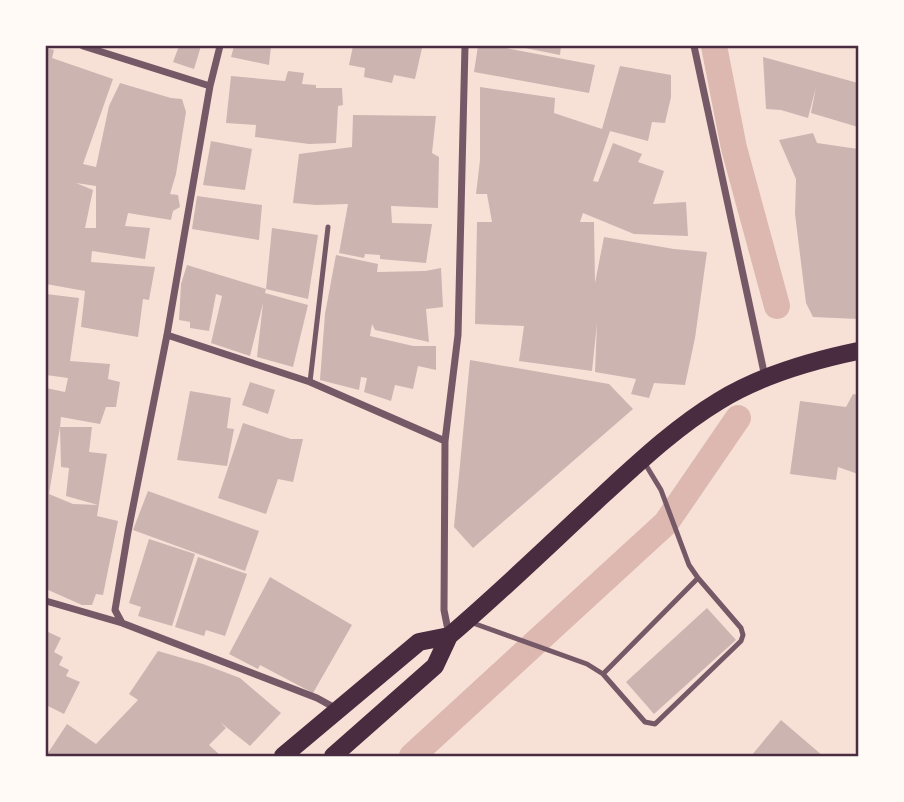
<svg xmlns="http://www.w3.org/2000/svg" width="904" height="802" viewBox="0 0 904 802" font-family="Manrope,sans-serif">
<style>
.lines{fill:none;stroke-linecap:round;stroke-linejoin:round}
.canal{stroke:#dcb8b0;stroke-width:26}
.building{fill:#ccb4b1;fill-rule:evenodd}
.service{stroke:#755966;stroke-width:5}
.minor{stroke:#755966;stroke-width:7}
.primary{stroke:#4a2c40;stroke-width:18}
.neatline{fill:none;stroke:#4a2c40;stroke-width:2.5}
</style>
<rect width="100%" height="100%" fill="#f7e1d7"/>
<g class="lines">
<path class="canal" d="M714,46L734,148L777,306
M412,756L666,523L738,418"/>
</g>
<path class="building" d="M179,46H201L194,69L173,62Z
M234,46H271L269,65L231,57Z
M353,46H412L422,48L415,79L394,75L392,83L364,77L365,68L349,65Z
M478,46H495L595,65L589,93L474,72Z
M515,46H561L560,55Z
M46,48L54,50L52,58L113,79L83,164L96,167L109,106L120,83L171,98L182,99L186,112L176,174L170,194L178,195L180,207L173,211L171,220L128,213L125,226L150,228L145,259L92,251L91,262L155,267L149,300L143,299L138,337L81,327L85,291L46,284ZM76,183L96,186V228H85L93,190Z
M763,57L858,83V127L811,113L816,87L808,118L781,110L766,109Z
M620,66L671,75V97L665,123L652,122L648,141L610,131L593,181L598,182L613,143L642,154L638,162L664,171L653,204L686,202L688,236L634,234L583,213L580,222H594L595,283L604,237L674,249L707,252L695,338L685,385L654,383L649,398L631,394L636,379L595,372L597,323L592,371L519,361L524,326L475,324L477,222H492L487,194H476L480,160V87L555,98L554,113L602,129Z
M288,71L304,73L302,84L316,85V88H342L343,105L338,106L336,143L309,144L255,137L256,125L226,123L231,76L285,81Z
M353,115L436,116L432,153L439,157L438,208L391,206L392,223L432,224L426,263L380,259V255L365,254L364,258L339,253L348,204L316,205L293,203L299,154L352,147Z
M813,133L817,143L858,149V319L813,317L806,303L795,214L796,179L779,140Z
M211,141L252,149L245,190L203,185Z
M197,196L262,205L259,240L192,229Z
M272,228L318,235L308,299L266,289Z
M336,255L378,264L377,272L425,271L441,268L443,307L426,309L429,342L375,330L372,324L370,336L413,346H436V370L418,366L413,389L395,385L391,401L364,392L367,378L361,377L359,390L320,380L325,314Z
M187,265L266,289L265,293L308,305L293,367L257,357L263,303L250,356L211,343L222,296L216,294L209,331L190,328V322L179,320L181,284Z
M46,294L79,298L70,361L110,364L108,379L120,382L116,407H106L100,424L61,417L60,427H92L89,452L107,454L97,516L118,521L103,595L96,594L92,605H82L46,589V388L65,392L68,378L46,375ZM60,427L61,467L69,468L66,496L98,505L73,504L49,494Z
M470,360L609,384L633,409L473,548L454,527Z
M250,382L275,390L268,414L242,405Z
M190,391L231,398L227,428L234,429L227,466L177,460Z
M853,394L858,395V474L838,467L836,480L790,474L800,401L846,407Z
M243,423L291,439H303L293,482L278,479L266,514L218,498Z
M148,491L259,531L245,571L133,530Z
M149,539L195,554L172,626L138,616L141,607L129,603Z
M198,557L247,574L225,636L206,630L204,636L175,627Z
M270,577L352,625L313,693L260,665L258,669L229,654Z
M707,608L736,640L654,714L626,682Z
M46,631L61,638L54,652L63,657L59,665L69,670L66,676L80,682L64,714L46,705Z
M158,651L203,664L240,678L281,713L250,746L220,722L226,728L209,745L221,756H46L67,724L96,744L138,700L129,694Z
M781,720L823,756H751Z"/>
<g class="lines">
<path class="service" d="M310,382L328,227
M470,622L587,664L603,674L698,578L689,565L661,490L644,462
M603,674L645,722L655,724L741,641L743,635L741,628L698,578"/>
<path class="minor" d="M83,46L210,86
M220,46L210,86L167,335L128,532L115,610L122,623L317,698L337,709
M694,46L765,377
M167,335L310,382L445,441
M46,601L122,623
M449,635L444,610L445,441L458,335L465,46"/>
<path class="primary" d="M283,756L419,642L449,636
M333,756L435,666L449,636C502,591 552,542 603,495C639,462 676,427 719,401C761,375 810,361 858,351"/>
</g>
<rect width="904" height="802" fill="none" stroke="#fffaf5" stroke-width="94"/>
<rect x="47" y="47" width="810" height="708" class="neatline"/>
</svg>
